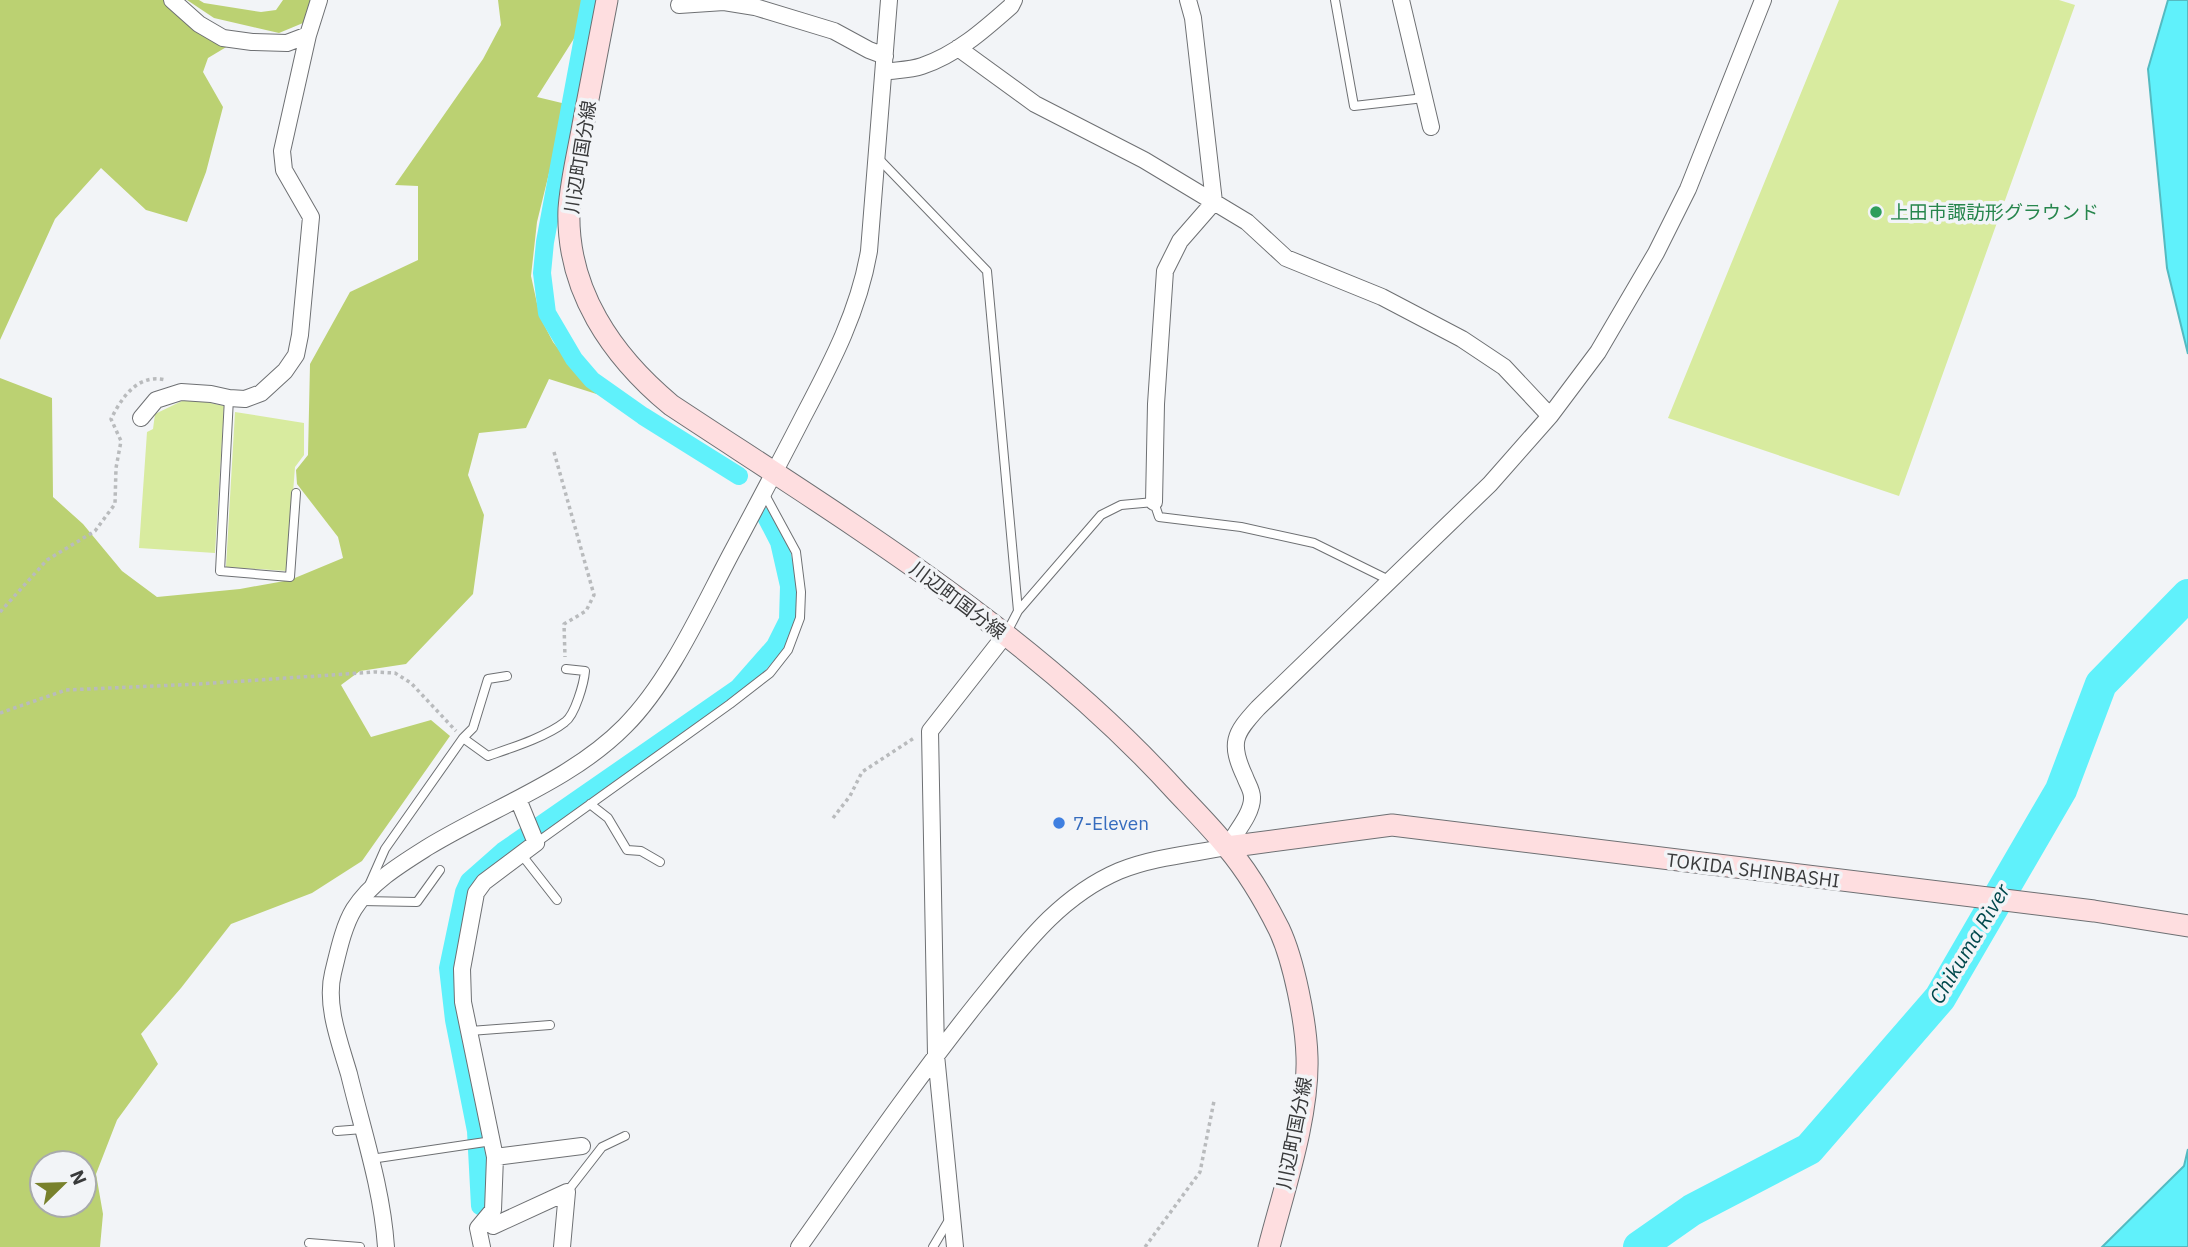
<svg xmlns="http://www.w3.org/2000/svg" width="2188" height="1247" viewBox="0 0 2188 1247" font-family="'IBM Plex Sans','Noto Sans JP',sans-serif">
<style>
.green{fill:#d8eb9f}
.forest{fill:#bbd172;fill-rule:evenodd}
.water{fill:#60f1fb;stroke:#54bac1;stroke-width:2}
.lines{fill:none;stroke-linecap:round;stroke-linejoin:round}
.canal{stroke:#60f1fb;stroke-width:18}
.river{stroke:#60f1fb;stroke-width:32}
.lane-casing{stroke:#6e7073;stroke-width:10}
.street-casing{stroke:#6e7073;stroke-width:18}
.secondary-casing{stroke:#6e7073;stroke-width:23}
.path{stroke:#b9bbbd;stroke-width:3.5;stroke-dasharray:3.5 3.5;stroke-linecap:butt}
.lane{stroke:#fff;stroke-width:8}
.street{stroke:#fff;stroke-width:16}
.secondary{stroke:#fedee0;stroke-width:21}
.leisure-dot{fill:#2e9e5b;stroke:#f2f4f7;stroke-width:2.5}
.shop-dot{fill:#3f7fe0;stroke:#f2f4f7;stroke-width:2.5}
.labels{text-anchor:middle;stroke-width:7;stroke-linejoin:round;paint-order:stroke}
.street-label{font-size:19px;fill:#393a3b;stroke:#f2f4f7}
.leisure-label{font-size:19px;fill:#27864d;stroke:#f2f4f7;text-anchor:start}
.shop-label{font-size:19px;fill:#366cbe;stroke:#f2f4f7;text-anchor:start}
.water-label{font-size:21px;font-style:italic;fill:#01484c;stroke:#f2f4f7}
</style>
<rect width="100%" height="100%" fill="#f2f4f7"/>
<path class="green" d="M1839,0H2059L2075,5L1899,496L1668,418Z
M188,398L224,406L215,553L139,548L147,432L153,429L155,414Z
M235,412L304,423V455L295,467L287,571L226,567Z"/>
<path class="forest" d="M0,0H165L228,46L208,58L203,72L223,107L206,172L187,222L146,210L101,168L55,219L0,340Z
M187,0H199L204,3L261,12L276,10L283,0H316L308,18L303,23L279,33L214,18Z
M498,0H586L580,29L537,97L566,104L537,222L531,276L540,317L553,342L570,364L606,397L549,379L526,428L479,433L468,475L484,515L473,594L406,664L360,671L341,685L371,737L431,720L450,736L362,861L312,893L231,924L181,988L141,1034L158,1064L117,1120L96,1174L103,1214L100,1247H0V378L52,398L53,497L83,524L122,571L157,597L240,589L290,580L343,558L338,537L297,484L296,470L308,455L310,364L350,292L418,260V186L395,185L483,59L501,25ZM42,1163H84V1205H42Z"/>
<path class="water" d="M2168,0H2188V354L2167,268L2148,69Z
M2188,1149V1247H2102L2184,1166Z"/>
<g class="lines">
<path class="canal" d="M590,0L545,242L542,273L547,313L574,359L592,380L643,416L739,476
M480,1206L476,1131L454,1020L448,968L464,892L469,881L503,851L738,688L775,646L788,620L789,586L779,542L766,517"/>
<path class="river" d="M1639,1247L1692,1210L1809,1149L1940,998L2061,790L2101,684L2188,595"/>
<defs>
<path id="lane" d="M1335,0L1354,106L1424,98
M877,157L987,271L1018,611L1006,634
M229,398L220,571L290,577L296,493
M1018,611L1101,515L1121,505L1154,502L1159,517L1241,527L1314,543L1391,581
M463,738L488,756C511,748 546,737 565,722C575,715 584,683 585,671L566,669
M590,804L608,818L627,850L641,851L660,862
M536,843L730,704L770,673L788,650L800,618L801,592L796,552L764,493
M521,854L557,900
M370,883L385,849L463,738L473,728L488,679L507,676
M361,901L417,902L440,870
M470,1031L550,1025
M337,1131L363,1129
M371,1159L492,1141
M567,1192L602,1147L625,1136
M309,1243L360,1247
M933,1247L949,1220"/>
<path id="street" d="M172,0L199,24L223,38L252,42L287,43L308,35
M1401,0L1431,127
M679,5L724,2L755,7L834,31L869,50L885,56
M958,48L1035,104L1144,160L1247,222L1286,258L1382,297L1462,339L1504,367L1550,416
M884,72C896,70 910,70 922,66C956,55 985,29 1011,6L1014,0
M141,418L156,400L181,392L211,394L229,398L245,399L261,393L285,371L296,355L300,335L311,217L284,170L282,151L308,35L319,0
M1154,502L1156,404L1165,271L1180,241L1214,202L1193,18L1188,0
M495,1157L582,1146
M486,1220L493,1226L567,1192L562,1247
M386,1247C382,1188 363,1132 349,1074C340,1043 325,1005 333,973C338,953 343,927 354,909C371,882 401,864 428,847C492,808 572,780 625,726C670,681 703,606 733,550C757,505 781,460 804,415C832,362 859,310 869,251L889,0
M482,1247L478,1228L493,1210L495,1157L463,1002L462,969L476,893L484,882L536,843L518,799
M799,1247C857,1165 914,1082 977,1003C1019,952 1056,898 1119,871C1153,857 1192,854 1227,847C1235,833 1253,813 1252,797C1252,790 1247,783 1245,777C1229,743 1234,734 1258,708L1490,484L1550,416L1598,352L1656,253L1688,189L1763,0
M955,1247L936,1055L930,731L1006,634"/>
<path id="secondary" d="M607,0C599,42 591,84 583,125C578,153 571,181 569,209C566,290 612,356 671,405C848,522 1033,633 1177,792C1194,810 1212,828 1227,847C1248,872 1265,901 1279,929C1294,961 1306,1022 1307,1057C1309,1116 1284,1189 1269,1247
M1227,847L1392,825L2094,911L2188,926"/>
</defs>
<use href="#lane" class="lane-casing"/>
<use href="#street" class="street-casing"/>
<use href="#secondary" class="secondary-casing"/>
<path class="path" d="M554,452L594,595L586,611L564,624L565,657
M0,612L47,560L95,531L115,504L116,468L121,441L111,419C122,397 138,373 166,380
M0,713L66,690L199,684L375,672L395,673L411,683L456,731
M833,818L850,796L862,772L914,738
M1145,1247L1200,1172L1214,1101"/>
<use href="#lane" class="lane"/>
<use href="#street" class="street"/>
<use href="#secondary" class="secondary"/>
</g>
<circle class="leisure-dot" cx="1876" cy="212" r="7"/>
<circle class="shop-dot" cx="1059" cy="823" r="7"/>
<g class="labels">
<g class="street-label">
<text transform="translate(580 157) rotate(-81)" y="7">川辺町国分線</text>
<text transform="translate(958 600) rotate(37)" y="7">川辺町国分線</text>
<text transform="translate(1753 870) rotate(7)" y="7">TOKIDA SHINBASHI</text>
<text transform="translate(1294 1133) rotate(-79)" y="7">川辺町国分線</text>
</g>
<g class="leisure-label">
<text x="1890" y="219">上田市諏訪形グラウンド</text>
</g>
<g class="shop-label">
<text x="1073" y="830">7-Eleven</text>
</g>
<g class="water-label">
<text transform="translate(1970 944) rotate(-59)" y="7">Chikuma River</text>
</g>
</g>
<g transform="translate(63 1184) rotate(67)"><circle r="33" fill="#f2f4f7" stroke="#a8aaac" stroke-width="2"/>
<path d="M0-5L12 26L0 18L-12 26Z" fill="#78812c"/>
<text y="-10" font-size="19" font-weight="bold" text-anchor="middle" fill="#393a3b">N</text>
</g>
</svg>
